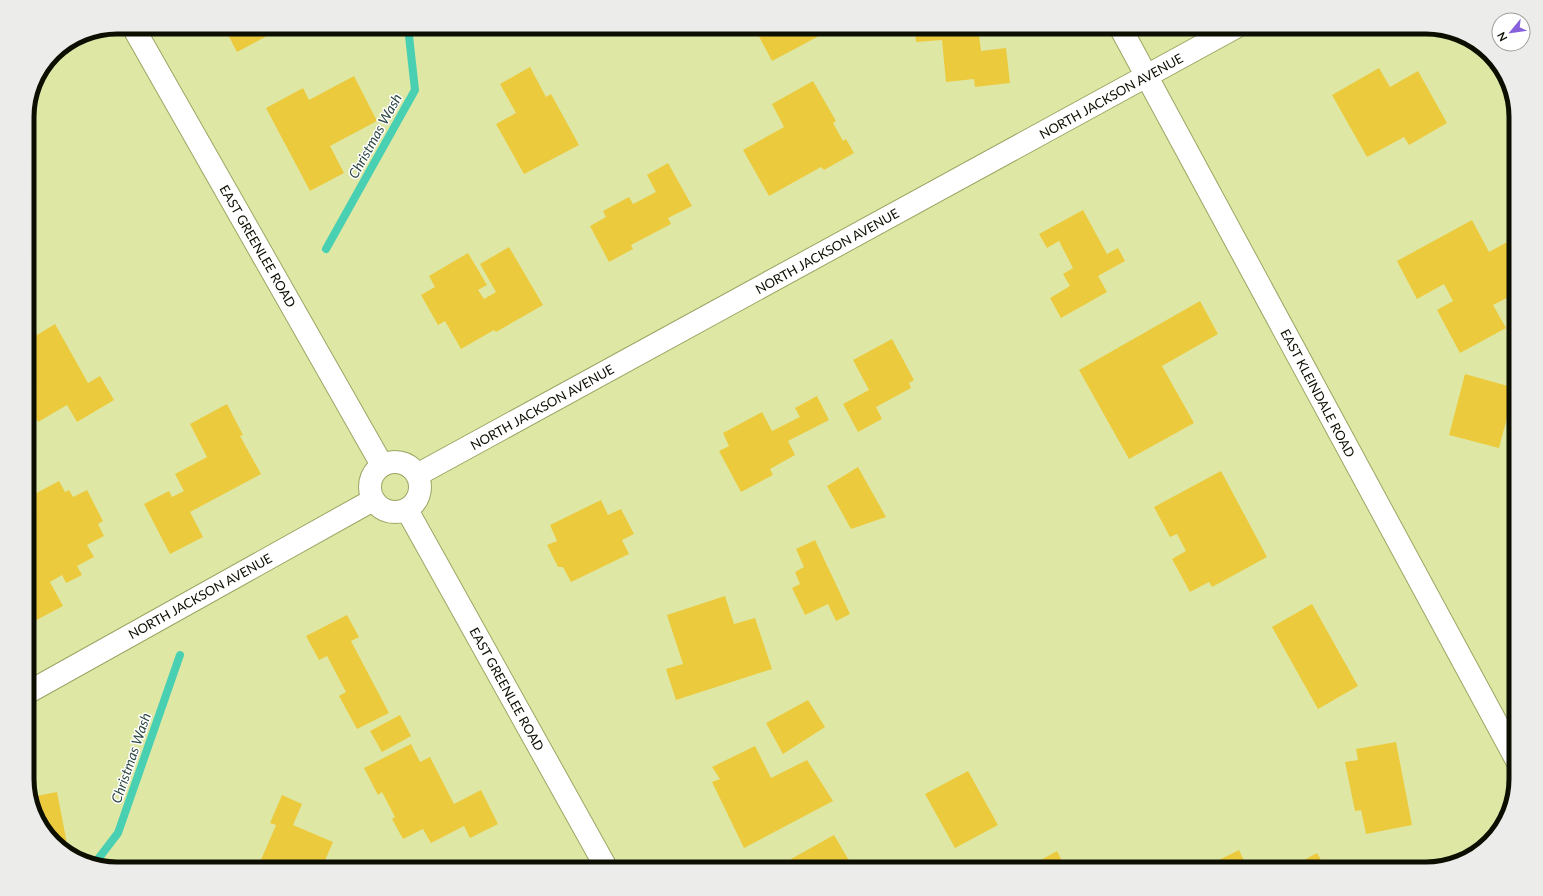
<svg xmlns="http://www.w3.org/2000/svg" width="1543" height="896" viewBox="0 0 1543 896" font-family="Lato,sans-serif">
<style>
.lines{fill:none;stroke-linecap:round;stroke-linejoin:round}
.stream{stroke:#49cfb1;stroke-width:8}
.building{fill:#ecca3e}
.minor-casing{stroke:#9ca564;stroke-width:24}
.minor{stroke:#fff;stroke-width:22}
.labels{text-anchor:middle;stroke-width:3;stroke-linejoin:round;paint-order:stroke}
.street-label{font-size:13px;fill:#0c0e00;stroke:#fff}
.water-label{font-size:14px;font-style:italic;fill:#2b473f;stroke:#fff}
.rim{fill:none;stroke:#0c0e00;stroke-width:5}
</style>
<rect width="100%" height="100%" fill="#dee8a4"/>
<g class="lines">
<path class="stream" d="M326,249L415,90L408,27
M95,863L118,833L180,655"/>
</g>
<path class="building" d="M224,27H284L237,52Z
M754,27H836L772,61Z
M915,27H978L981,51L1006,48L1010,83L975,87L974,79L946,82L942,40L916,42Z
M530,67L546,97L551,94L579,145L524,174L496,124L516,113L500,84Z
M1379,68L1390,87L1418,71L1447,123L1409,145L1404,137L1367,157L1332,95Z
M354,76L377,121L330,146L344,173L310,191L266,108L303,88L309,100Z
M35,81L39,89L32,93Z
M813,81L836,121L833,123L843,141L846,139L854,153L824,170L821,167L769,196L743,150L784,127L772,104Z
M668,163L692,206L668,218L671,224L631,245L633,249L609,262L590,226L606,217L603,211L629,197L633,204L656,192L647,175Z
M1083,210L1107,254L1118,248L1125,261L1098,276L1107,292L1061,318L1050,298L1070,286L1063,274L1073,268L1059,241L1047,248L1039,234Z
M1472,220L1489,252L1509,241L1516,253V314L1507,298L1493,305L1506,328L1460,353L1437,310L1453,301L1444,284L1417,299L1397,261Z
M509,247L543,305L496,332L494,330L461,349L445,321L438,325L421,295L435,287L429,276L468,253L487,285L478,290L484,299L496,292L480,264Z
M1200,301L1218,334L1162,366L1194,423L1129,459L1079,370Z
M28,319L37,335L55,324L88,383L100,376L114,400L77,422L67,405L38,422L27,403Z
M892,339L914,380L909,383L911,388L876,407L882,419L858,432L843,404L869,390L853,360Z
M1465,374L1515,388L1499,448L1449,435Z
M817,396L829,420L788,441L795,455L770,469L773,475L741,492L719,451L729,446L723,433L762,412L772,431L800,417L795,408Z
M227,404L243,435L240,436L261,474L190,512L203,537L170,554L144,504L169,491L172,497L184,491L175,474L207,457L190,424Z
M858,467L886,517L851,529L827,486Z
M1221,471L1267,557L1212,587L1209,582L1190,592L1172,559L1186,551L1177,534L1170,537L1154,507Z
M59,481L65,492L69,490L73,497L87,490L103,521L98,524L104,536L87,545L94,557L77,566L82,575L66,583L62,575L50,582L63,606L27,625V498Z
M601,500L608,515L621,509L634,534L622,540L629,554L571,582L563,567H558L547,545L557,541L550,525Z
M815,540L850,614L836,621L828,604L805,615L792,588L800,584L795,572L804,567L796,549Z
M725,596L734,624L755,618L772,669L676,700L666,669L683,664L667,615Z
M1312,604L1358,686L1318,709L1272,627Z
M347,615L359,637L351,641L389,713L357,729L339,696L346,692L327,656L319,660L306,636Z
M808,700L825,727L783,754L766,723Z
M400,715L411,736L382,752L370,731Z
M1396,742L1412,825L1366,834L1361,810L1355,811L1345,762L1358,760L1356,749Z
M411,744L420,762L430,757L454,804L481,790L498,824L470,838L464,826L431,843L423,829L403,839L392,819L395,817L382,792L378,795L364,768Z
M755,746L771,778L807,760L833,801L744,848L712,782L720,779L712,767Z
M968,771L998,825L955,848L925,794Z
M57,792L69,854L39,824L31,797Z
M282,795L302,804L293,825L333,842L323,865L332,869H288L277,864L275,869H257L276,825L270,823Z
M834,835L854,869H797L791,859Z
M1239,850L1248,869H1201Z
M1057,851L1065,867L1062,869H1034L1032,865Z
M1317,853L1326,869H1297L1295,865Z"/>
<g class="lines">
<defs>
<path id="minor" d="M133,27L382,465
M1120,27L1516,759
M370 487a25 25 0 1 1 50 0a25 25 0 1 1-50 0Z
M417,475L1236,27
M407,510L607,869
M27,693L373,500"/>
</defs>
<use href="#minor" class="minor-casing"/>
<use href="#minor" class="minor"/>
</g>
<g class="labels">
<g class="street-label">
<text transform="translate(1111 96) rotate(-29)" y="5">NORTH JACKSON AVENUE</text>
<text transform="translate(258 246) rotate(60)" y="5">EAST GREENLEE ROAD</text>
<text transform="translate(827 251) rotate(-29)" y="5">NORTH JACKSON AVENUE</text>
<text transform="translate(1318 393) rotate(62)" y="5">EAST KLEINDALE ROAD</text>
<text transform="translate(542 407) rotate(-29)" y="5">NORTH JACKSON AVENUE</text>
<text transform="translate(200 596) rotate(-29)" y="5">NORTH JACKSON AVENUE</text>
<text transform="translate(507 689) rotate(61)" y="5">EAST GREENLEE ROAD</text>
</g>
<g class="water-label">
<text transform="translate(375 136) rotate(-61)" y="5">Christmas Wash</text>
<text transform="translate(131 758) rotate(-71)" y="5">Christmas Wash</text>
</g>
</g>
<path d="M0 0H1543V896H0ZM117 34H1426A83 83 0 0 1 1509 117V779A83 83 0 0 1 1426 862H117A83 83 0 0 1 34 779V117A83 83 0 0 1 117 34Z" fill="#ececeb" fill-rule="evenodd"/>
<path class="rim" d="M117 34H1426A83 83 0 0 1 1509 117V779A83 83 0 0 1 1426 862H117A83 83 0 0 1 34 779V117A83 83 0 0 1 117 34Z"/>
<g transform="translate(1511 32) rotate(241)"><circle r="19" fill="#ffffff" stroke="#9e9f99"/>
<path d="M0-3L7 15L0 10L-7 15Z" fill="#8760db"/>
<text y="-6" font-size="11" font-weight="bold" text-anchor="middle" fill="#0c0e00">N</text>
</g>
</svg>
